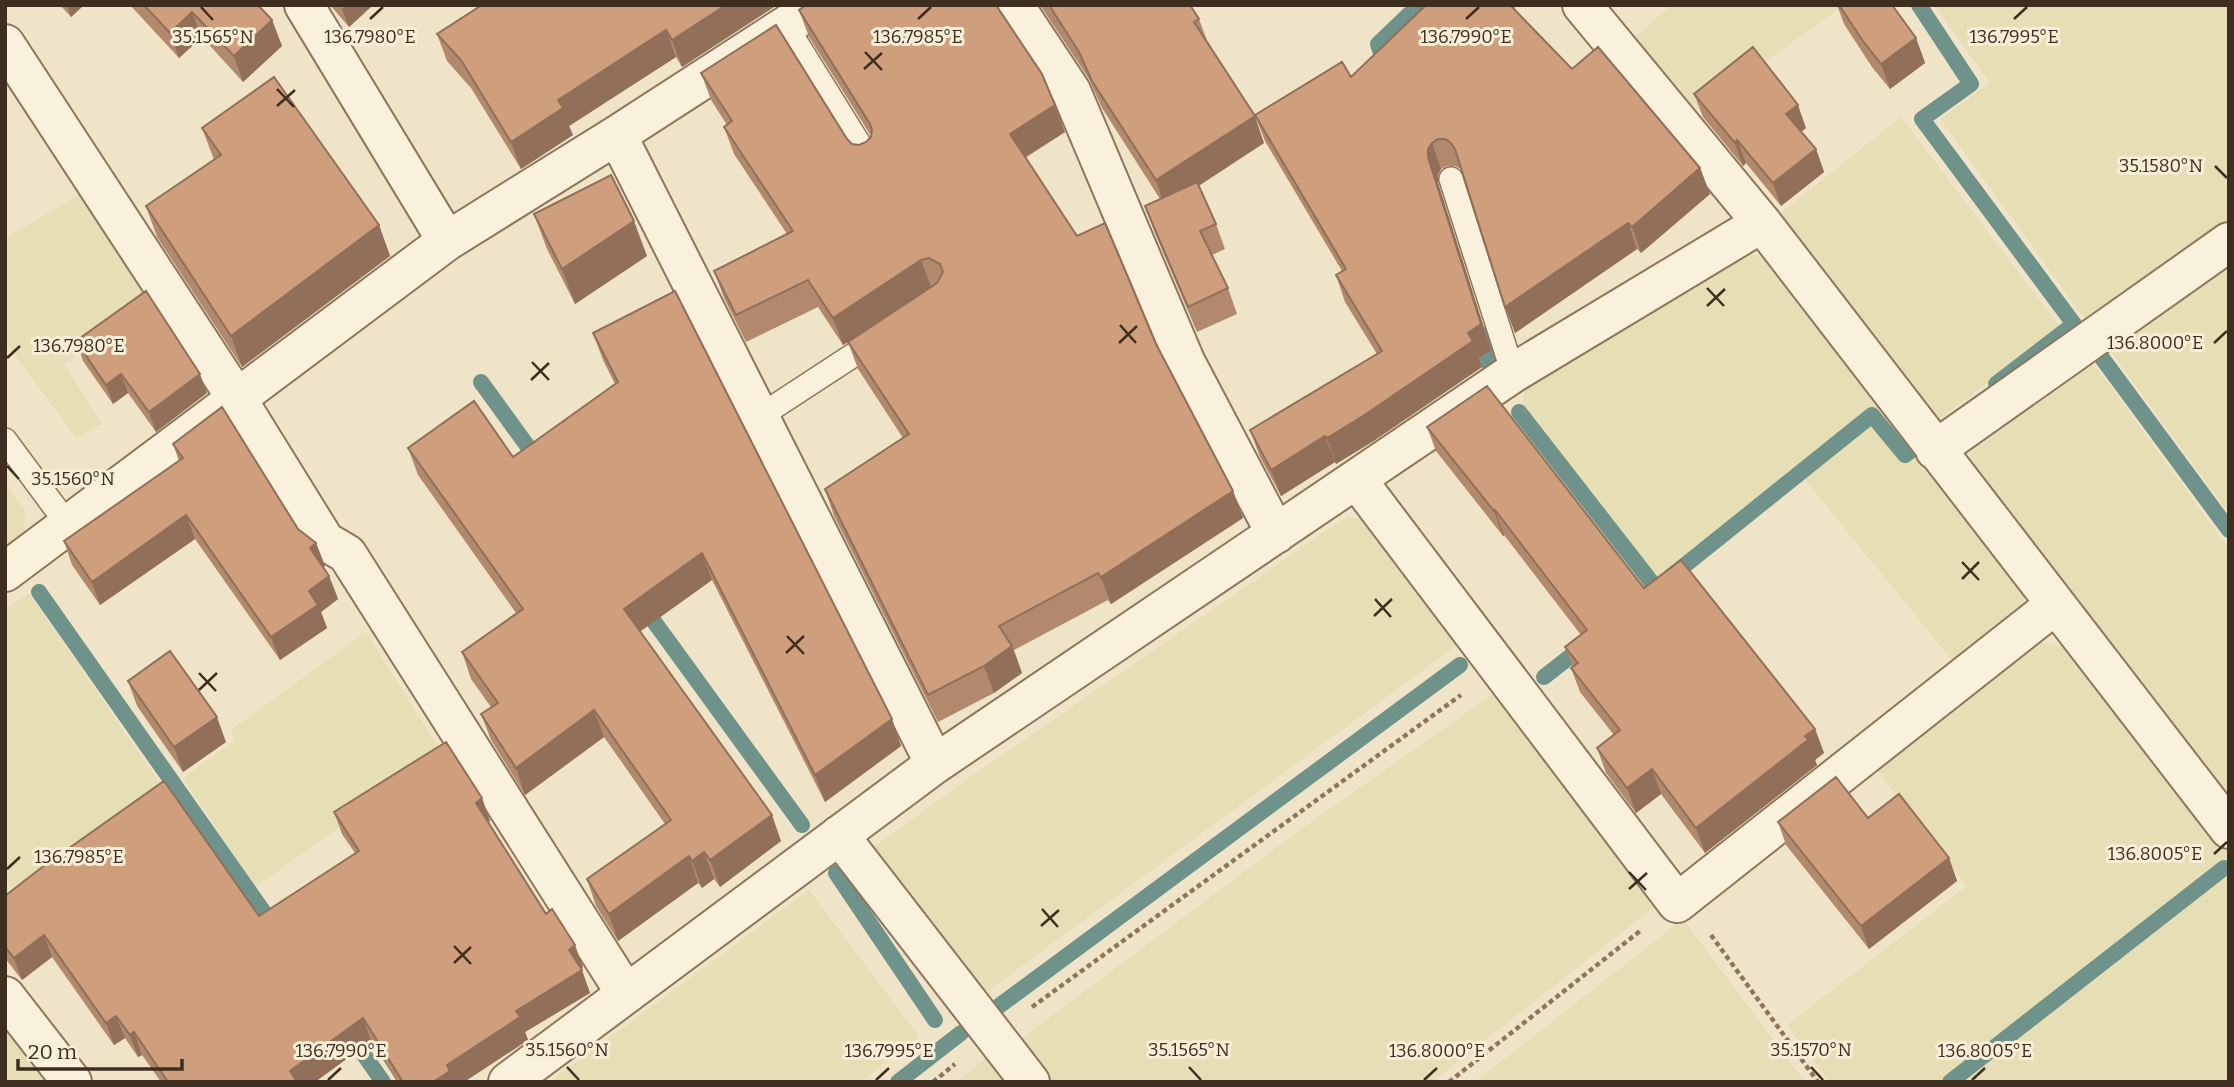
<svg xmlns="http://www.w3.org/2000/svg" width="2234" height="1087" viewBox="0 0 2234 1087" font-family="Bitter,serif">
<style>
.farmland{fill:#e6deb5}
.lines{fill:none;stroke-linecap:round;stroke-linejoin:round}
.stream{stroke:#6f938a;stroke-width:16}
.service-casing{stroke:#8d765c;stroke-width:26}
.minor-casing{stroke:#8d765c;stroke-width:42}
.path{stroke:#8d765c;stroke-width:4.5;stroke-dasharray:5 3.5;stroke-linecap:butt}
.service{stroke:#faf1dc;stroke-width:23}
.minor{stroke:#faf1dc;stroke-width:38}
.wall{fill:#b2896c}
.shaded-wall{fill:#916f58}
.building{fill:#cf9f7d;stroke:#916f58;stroke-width:2}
.ticks{fill:none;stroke:#3d2e20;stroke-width:2.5}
.ticks-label{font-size:18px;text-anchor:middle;fill:#3d2e20;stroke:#f7eed8;stroke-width:6;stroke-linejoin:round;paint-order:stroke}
</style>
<rect width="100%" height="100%" fill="#f0e4c8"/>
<path class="farmland" d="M1672,5H1845L1696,110L1635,37Z
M1934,5H2229V227L2090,326L1940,119L1990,83Z
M1901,117L2060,327L1932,425L1775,218Z
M86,191L159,300L64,364L102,424L76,438L5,341V238Z
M1738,251L1767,259L2027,590L2016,620L1957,666L1796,469L1657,579L1523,407L1524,386Z
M2229,265V514L2110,350Z
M2093,363L2229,549V813L1967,472L1971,452Z
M5,484L25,510L24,542L5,556Z
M1346,517L1360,519L1457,645L981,996L874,847L956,787Z
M29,593L166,792L18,896L5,880V610Z
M366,632L443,755L255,887L183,778L235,740L230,731Z
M2037,642L2068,647L2229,852V1082H1829L1787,1025L1967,886L1875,767Z
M1496,692L1659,903L1432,1082H1048L1017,1042L1304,827Z
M809,890L919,1037L861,1082H550Z
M1683,919L1805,1082H1475Z
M5,1014L58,1082H5Z
M990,1055L1011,1082H956Z"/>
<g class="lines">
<path class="stream" d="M1919,5L1971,84L1922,119L2082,335
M1386,68L1378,44L1419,5
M1479,333L1490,366
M2102,358L2229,530
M481,382L539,462
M1996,384L2074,324
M1519,412L1656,588
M1669,578L1872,415L1905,455L1913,449
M39,592L277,931
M642,605L802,825
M1544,677L1586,644
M836,873L935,1020
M999,1006L1460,665
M348,1032L383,1082
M898,1082L961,1033
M1950,1082L2224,868"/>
<defs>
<path id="service" d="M786,26L868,158
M1451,179L1513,373
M760,416L878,339
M5,440L68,525"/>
<path id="minor" d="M304,5L447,241
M1014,5L1071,91L1185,361L1276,534
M1582,5L1762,223L2229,829
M5,44L237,399L325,541L347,554L626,994
M617,135L935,764
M1935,450L2229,242
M1357,480L1677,903L2055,605
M5,572L447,241L617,135L818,5
M839,835L1030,1082
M5,996L72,1082
M508,1082L935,764L1513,373L1762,223"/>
</defs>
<use href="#service" class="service-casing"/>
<use href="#minor" class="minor-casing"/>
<path class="path" d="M1711,935L1818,1082
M1032,1007L1461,695
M933,1082L955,1064
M1449,1082L1640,931"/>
<use href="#service" class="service"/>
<use href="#minor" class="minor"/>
</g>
<path class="wall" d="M60,5H84L71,17Z
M130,5H258L272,20L282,46L243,82L202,37L179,58Z
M330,5H373L349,27Z
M482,5H777L682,67L676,57L569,126L573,135L521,169L471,88L447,61L437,34Z
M1040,5H1190L1199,19L1209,46L1264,143L1198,186L1216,224L1225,249L1212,255L1228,288L1237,314L1197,332L1154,231L1145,206L1160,199L1102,108L1089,79Z
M1514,5L1516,12L1572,69L1700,168L1710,194L1641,253L1637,249L1515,333L1461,169L1455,166H1447L1441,169L1438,175V183L1491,350L1479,358L1482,367L1372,442L1336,464L1335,462L1281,496L1260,457L1250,430L1377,354L1345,302L1336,275L1342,271L1265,141L1255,115L1351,77Z
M1837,5H1892L1916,38L1925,63L1890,89L1872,67L1844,24Z
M799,10L1065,132L1025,158L1077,236L1156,344L1233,491L1243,518L1111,604L1108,600L1014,650L1022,673L994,693L938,722L834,516L825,489L903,438L858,369L848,342L843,345L818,307L746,342L724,298L714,271L787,234L734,154L724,127L727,125L711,100L701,73L847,139L852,144L859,145L866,142L871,136L809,37Z
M1694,94L1806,128L1801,132L1816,149L1824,172L1781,206L1746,163L1743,166L1703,117Z
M202,128L379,225L390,256L242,367L157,237L146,206L214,160Z
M534,214L647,256L575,304L547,249Z
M593,333L892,719L901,746L825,802L712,580L640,631L781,841L720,887L714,879L702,888L698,883L618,941L596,906L587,879L665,824L604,737L525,795L491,740L481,714L491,707L471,679L462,652L516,613L418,475L408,448L513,457L615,384L603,360Z
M76,341L207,393L156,432L128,393L113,404L83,361Z
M1427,427L1644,588L1815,729L1824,753L1815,760L1817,765L1705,853L1661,794L1636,813L1606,773L1597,748L1614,735L1580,692L1571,668L1573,667L1565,647L1581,635L1504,535L1503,536L1436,451Z
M173,444L298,529L316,543L325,566L323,567L329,576L338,599L321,612L327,628L280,660L195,539L100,605L72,565L64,541L179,461Z
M128,681L226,742L183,772L137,706Z
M482,798L490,821L488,822L546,914L583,967L581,969L590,993L525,1032L528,1040L464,1082H397L371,1041L315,1082H161L142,1055L138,1057L125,1038L114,1045L52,957L22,980L5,958V896L259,916L355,853L342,834L334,812Z
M1868,818L1949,858L1957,881L1869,949L1786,845L1778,822Z"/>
<path class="shaded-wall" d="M67,5H84L71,17Z
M346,5H373L349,27L342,9Z
M726,5H777L682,67L672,40Z
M192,12L202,37L179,58L170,33Z
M272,20L282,46L243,82L234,56Z
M666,30L676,57L569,126L573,135L521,169L511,142L558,100Z
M1916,38L1925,63L1890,89L1881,64Z
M1055,105L1065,132L1019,161L1010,134Z
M1798,105L1806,128L1795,137L1786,114Z
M1255,116L1264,143L1165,208L1156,180Z
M1737,140L1746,163L1743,166L1735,143Z
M1432,143L1441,169L1438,175V183L1491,350L1479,358L1482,367L1372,442L1336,464L1327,438L1468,333L1428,157V149Z
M1816,149L1824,172L1781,206L1773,183Z
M1700,168L1710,194L1641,253L1632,227Z
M634,221L647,256L575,304L562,269Z
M1628,223L1637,249L1515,333L1505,307Z
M379,225L390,256L242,367L231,336Z
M921,260L931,287L843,345L833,318Z
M121,374L128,393L113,404L106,385Z
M200,374L207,393L156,432L149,412Z
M1325,436L1335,462L1281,496L1271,470Z
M1233,491L1243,518L1111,604L1101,577Z
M1495,510L1504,535L1503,536L1494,511Z
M186,515L195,539L100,605L92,582Z
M316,543L325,566L319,571L310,548Z
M702,553L712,580L634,636L624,609Z
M329,576L338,599L321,612L327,628L280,660L271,637L309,591Z
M1012,646L1022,673L994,693L984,666Z
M594,710L604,737L525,795L516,768Z
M217,717L226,742L183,772L174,747Z
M892,719L901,746L825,802L815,775Z
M1815,729L1824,753L1815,760L1817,765L1705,853L1696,828Z
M1652,769L1661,794L1636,813L1627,788Z
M482,798L490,821L484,825L476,803Z
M772,815L781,841L720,887L710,860Z
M704,852L714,879L702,888L692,861Z
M689,856L698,883L618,941L609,914Z
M1949,858L1957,881L1869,949L1861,926Z
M44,935L52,957L22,980L14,958Z
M575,945L583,967L577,972L569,950Z
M582,970L590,993L525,1032L528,1040L464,1082H433L447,1065L516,1011Z
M116,1016L125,1038L114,1045L106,1023Z
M363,1018L371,1041L315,1082H294L290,1071Z
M134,1032L142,1055L138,1057L130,1035Z"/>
<path class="building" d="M144,5H258L272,20L234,56L192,12L170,33Z
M482,5H726L672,40L666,30L558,100L563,108L511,142L461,60L437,34Z
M806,5H996L1042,74L1055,105L1010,134L1077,236L1105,223L1156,344L1233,491L1101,577L1098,573L999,626L1012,646L984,666L928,695L825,489L909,434L848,342L937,283L943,272L940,264L929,258L921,260L833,318L808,280L736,315L714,271L793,231L724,127L732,121L701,73L776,25L847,139L852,144L859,145L866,142L871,137L872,130L870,124L799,10Z
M1049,5H1190L1199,19L1194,22L1255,116L1156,180L1092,81L1079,52Z
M1426,5H1510L1572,69L1598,47L1700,168L1632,227L1628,223L1505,307L1455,149L1451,143L1445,139H1438L1432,143L1428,149V157L1481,324L1468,333L1473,341L1363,416L1327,438L1325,436L1271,470L1250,430L1382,351L1336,275L1346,269L1255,115L1342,62L1351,77Z
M1839,5H1892L1916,38L1881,64L1863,41Z
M1753,47L1798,105L1786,114L1816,149L1773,183L1737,140L1735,143L1694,94Z
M274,77L379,225L231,336L146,206L221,155L202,128Z
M611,175L634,221L562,269L534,214Z
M1197,182L1216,224L1200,231L1228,288L1188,307L1145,206Z
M146,291L200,374L149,412L121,374L106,385L76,341Z
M675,291L892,719L815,775L702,553L624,609L772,815L710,860L704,852L692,861L689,856L609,914L587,879L671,820L594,710L516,768L481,714L498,703L462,652L523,609L408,448L474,401L513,457L618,382L593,333Z
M1487,386L1644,588L1681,560L1815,729L1805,736L1808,740L1696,828L1652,769L1627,788L1597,748L1620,730L1571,668L1578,663L1565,647L1587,630L1495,510L1494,511L1427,427Z
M222,407L298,529L316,543L310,548L329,576L309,591L318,605L271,637L186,515L92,582L64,541L183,458L173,444Z
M170,651L217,717L174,747L128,681Z
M446,742L482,798L476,803L546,914L552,909L575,945L569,950L582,970L516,1011L520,1017L447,1065L450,1071L433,1082H403L363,1018L290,1071L297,1082H168L134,1032L130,1035L116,1016L106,1023L44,935L14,958L5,947V896L41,868L164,781L259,916L359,851L334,812Z
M1836,777L1868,818L1899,794L1949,858L1861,926L1778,822Z"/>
<path class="ticks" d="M201,7L213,20M370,19L383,7M918,19L931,7M1466,19L1479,7M2014,19L2027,7M865,52L882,70M864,69L882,53M277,89L294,107M277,106L295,90M2215,166L2227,178M1707,288L1724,306M1707,306L1725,289M1120,325L1136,343M1119,343L1137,326M2214,343L2227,331M7,358L20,346M532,362L549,380M531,380L549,363M7,466L19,479M1962,562L1979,580M1962,579L1979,562M1375,599L1391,617M1374,616L1392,599M787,636L804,654M786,653L804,636M199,673L216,691M199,690L217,673M2214,854L2227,842M7,869L20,857M1629,872L1646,890M1629,889L1647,873M1042,909L1058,927M1041,926L1059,910M454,946L471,964M454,963L471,947M567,1067L579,1080M1189,1067L1201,1080M1811,1067L1823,1080M328,1080L341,1068M876,1080L889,1068M1424,1080L1437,1068M1972,1080L1985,1068"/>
<g class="ticks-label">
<text x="918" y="43">136.7985°E</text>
<text x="1466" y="43">136.7990°E</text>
<text x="370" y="43">136.7980°E</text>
<text x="2014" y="43">136.7995°E</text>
<text x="213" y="43">35.1565°N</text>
<text x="2161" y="172">35.1580°N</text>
<text x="2155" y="349">136.8000°E</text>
<text x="79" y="352">136.7980°E</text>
<text x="73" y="485">35.1560°N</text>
<text x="2155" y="860">136.8005°E</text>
<text x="79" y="863">136.7985°E</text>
<text x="567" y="1056">35.1560°N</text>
<text x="1189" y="1056">35.1565°N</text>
<text x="1811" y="1056">35.1570°N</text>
<text x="341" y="1057">136.7990°E</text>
<text x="889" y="1057">136.7995°E</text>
<text x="1437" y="1057">136.8000°E</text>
<text x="1985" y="1057">136.8005°E</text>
</g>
<rect width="2234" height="1087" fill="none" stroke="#3d2e20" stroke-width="14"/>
<path d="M18 1059v10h164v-10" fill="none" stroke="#3d2e20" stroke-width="3.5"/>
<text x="28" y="1059" font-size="21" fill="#3d2e20" stroke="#f7eed8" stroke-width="5" paint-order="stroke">20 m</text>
</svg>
